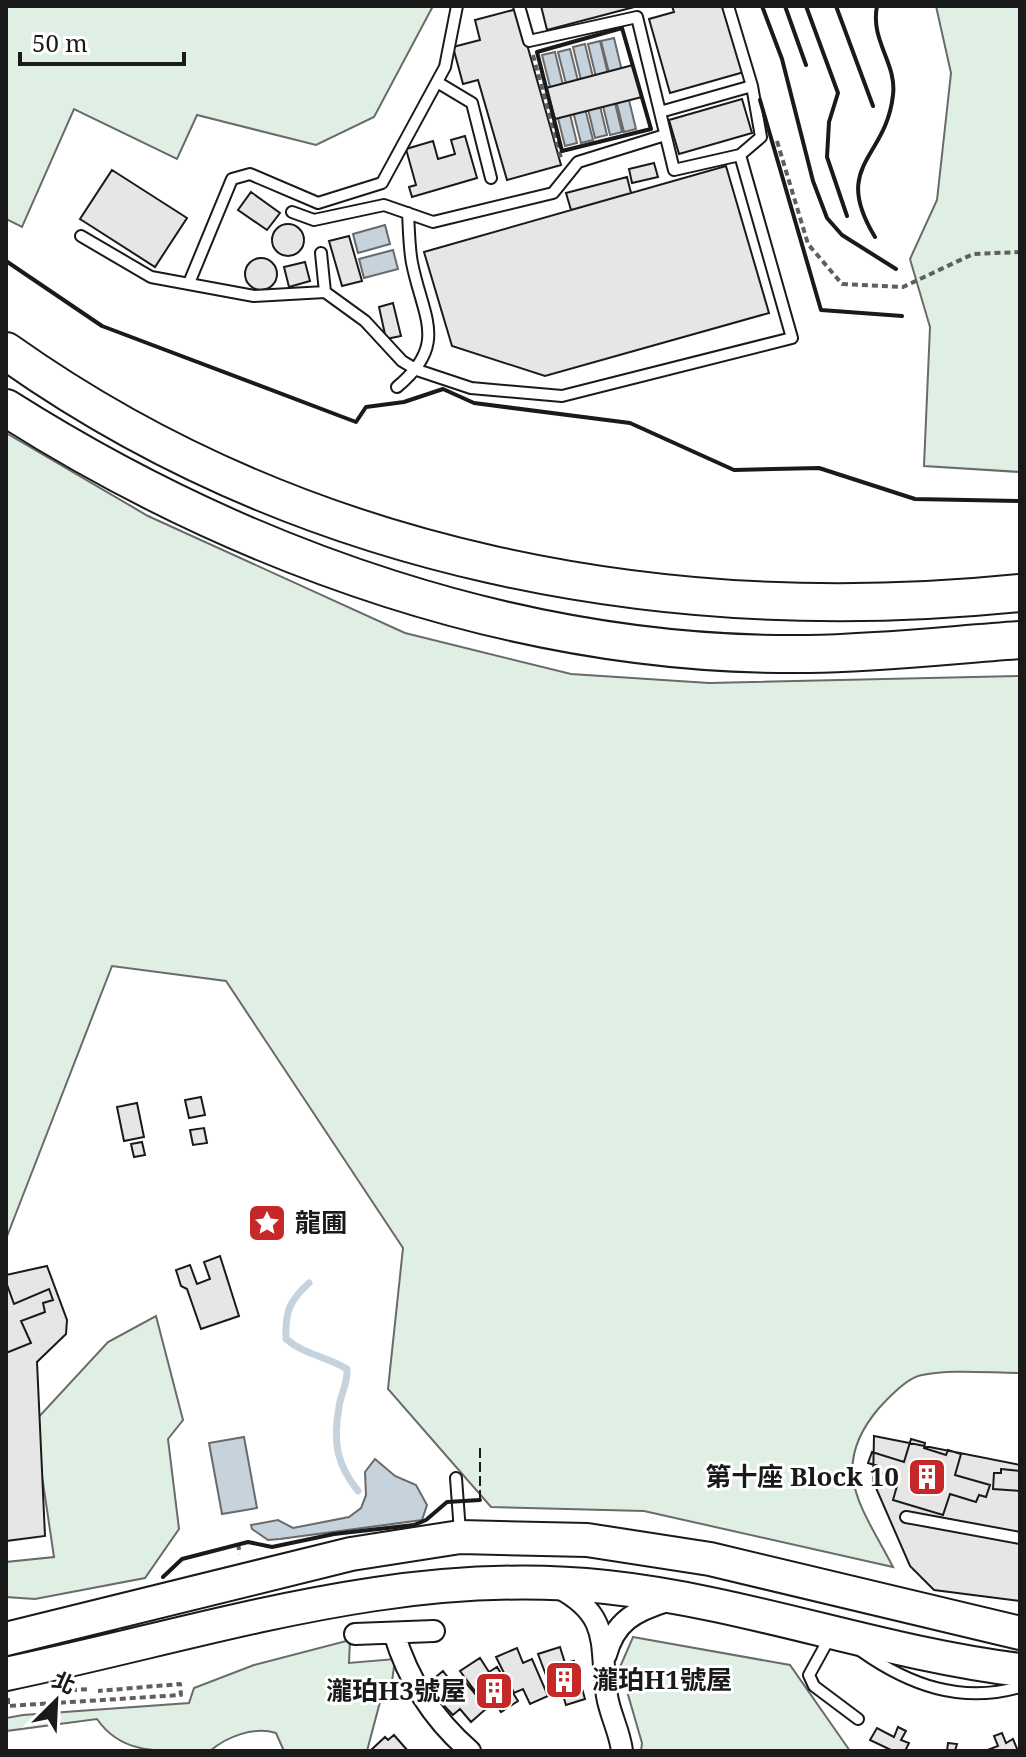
<svg xmlns="http://www.w3.org/2000/svg" width="1026" height="1757" viewBox="0 0 1026 1757" font-family="'Noto Serif','Noto Sans TC',serif">
<style>
.green{fill:#e0efe3;stroke:#6a6a6a;stroke-width:2}
.water{fill:#c6d2dc;stroke:#6a6a6a;stroke-width:2}
.lines{fill:none;stroke-linecap:round;stroke-linejoin:round}
.stream{stroke:#c6d2dc;stroke-width:7}
.building{fill:#e6e6e6;stroke:#1a1a1a;stroke-width:2}
.lane-casing{stroke:#1a1a1a;stroke-width:14}
.street-casing{stroke:#1a1a1a;stroke-width:24}
.primary-casing{stroke:#1a1a1a;stroke-width:36}
.highway-casing{stroke:#1a1a1a;stroke-width:40}
.path{stroke:#5f5f5f;stroke-width:4;stroke-dasharray:6 4;stroke-linecap:butt}
.lane{stroke:#fff;stroke-width:10}
.street{stroke:#fff;stroke-width:20}
.primary{stroke:#fff;stroke-width:32}
.highway{stroke:#fff;stroke-width:36}
.fence{stroke:#1a1a1a;stroke-width:2;stroke-dasharray:10 4;stroke-linecap:butt}
.wall{stroke:#1a1a1a;stroke-width:4}
.labels{text-anchor:middle;stroke-width:6;stroke-linejoin:round;paint-order:stroke}
.poi-label{font-size:26px;font-weight:bold;fill:#1a1a1a;stroke:#fff;text-anchor:start}
</style>
<rect width="100%" height="100%" fill="#fff"/>
<path class="green" d="M6,6H433L374,117L316,145L197,115L177,159L74,109L22,227L6,219Z
M936,6H1020V472L924,466L930,327L910,259L937,200L951,73Z
M6,433L148,516L405,633L571,674L709,683L1020,676V1373C989,1373 952,1369 922,1375C908,1377 889,1397 879,1408C827,1469 862,1507 893,1567L644,1511L491,1507L388,1389L403,1248L226,981L112,966L6,1239Z
M156,1316L183,1420L168,1439L179,1529L145,1578L35,1599L6,1597V1562L54,1557L34,1422L108,1342Z
M633,1637L790,1665L850,1751H641L642,1743L620,1667Z
M350,1640L349,1663L395,1659L392,1682L380,1702L367,1751H284L276,1733C254,1726 226,1737 210,1751C165,1751 123,1757 97,1719L6,1731V1718L23,1715L189,1703L194,1688L254,1665Z"/>
<path class="water" d="M614,38L636,129L624,132L601,41Z
M600,41L622,132L610,135L588,44Z
M585,44L607,135L595,138L573,47Z
M570,49L593,140L581,143L558,52Z
M555,52L577,143L565,146L542,55Z
M385,225L390,244L358,253L353,234Z
M393,250L398,269L364,278L359,259Z
M244,1437L257,1508L222,1514L209,1443Z
M375,1459L395,1476L416,1485L427,1505L422,1520L280,1539L268,1540L252,1529L251,1525L278,1520L293,1528L349,1517L361,1508L366,1495L365,1472Z"/>
<g class="lines">
<path class="stream" d="M309,1283C289,1301 285,1312 286,1339C305,1355 326,1356 347,1369C348,1383 341,1393 339,1407C333,1441 336,1464 358,1491"/>
</g>
<path class="building" d="M541,6H638L547,30Z
M672,6H725L744,72L670,93L649,19L674,12Z
M517,9L561,165L507,180L478,80L463,84L453,47L480,40L475,20Z
M633,65L642,97L555,119L546,88Z
M742,99L752,133L679,154L669,120Z
M465,136L477,178L412,197L409,187L416,185L406,149L433,141L438,159L455,154L451,140Z
M654,163L658,177L632,183L629,169Z
M726,166L769,313L545,376L452,346L424,252Z
M112,170L187,218L155,267L80,219Z
M627,177L631,193L571,210L566,193Z
M251,192L280,213L267,230L238,210Z
M272 240a16 16 0 1 1 32 0a16 16 0 1 1-32 0Z
M349,236L362,281L342,286L329,241Z
M245 274a16 16 0 1 1 32 0a16 16 0 1 1-32 0Z
M305,262L310,281L289,287L284,267Z
M393,303L401,336L386,339L379,307Z
M201,1097L205,1115L189,1118L185,1100Z
M137,1103L144,1137L124,1141L117,1107Z
M204,1128L207,1143L193,1145L190,1130Z
M142,1142L145,1155L134,1157L131,1144Z
M220,1256L239,1316L201,1329L187,1289L181,1286L176,1270L190,1265L197,1284L210,1279L204,1262Z
M47,1266L67,1320L66,1334L37,1362L45,1536L6,1541V1275Z
M6,1282L14,1304L49,1289L53,1300L43,1303L45,1312L21,1321L31,1343L6,1353Z
M874,1436L1020,1465V1601L934,1590L910,1566L873,1481Z
M911,1439L925,1443L924,1448L946,1455L948,1450L961,1454L955,1475L990,1485L986,1497L979,1495L976,1502L950,1494L943,1515L893,1500L899,1479L876,1472L878,1466L868,1463L872,1452L904,1462Z
M1001,1469L1020,1471V1491L993,1489L994,1473H1001Z
M560,1647L565,1663L574,1661L585,1699L566,1705L561,1689L552,1691L538,1654Z
M517,1648L523,1663L532,1659L548,1696L530,1704L523,1689L514,1693L496,1657Z
M480,1658L489,1672L497,1667L518,1701L501,1712L492,1698L484,1703L460,1671Z
M443,1671L453,1684L461,1677L487,1708L471,1722L460,1709L453,1715L425,1686Z
M898,1727L906,1731L901,1740L909,1743L905,1751H893L870,1740L877,1728L894,1737Z
M1002,1733L1006,1743L1013,1739L1018,1751H985L998,1746L994,1736Z
M394,1735L408,1751H370L385,1737L388,1740Z
M948,1743L957,1744L955,1751H947Z"/>
<g class="lines">
<defs>
<path id="lane" d="M728,6L752,86L761,137L740,155
M437,82L472,103L491,178
M660,112L752,86
M292,212L314,220L384,205L433,222L553,193L578,162L665,135
M81,236L151,277L254,296L325,292L365,321L402,361L417,370L471,388L562,396L792,338L740,155L674,170L637,17L529,41L519,6
M321,253L325,292
M189,283L232,179L250,174L318,203L382,183L445,67L457,6
M397,387C449,344 423,318 412,263C409,247 409,229 408,213
M456,1478L460,1532
M906,1517L1020,1538
M831,1635L809,1675L814,1686L858,1719
M861,1651C909,1685 961,1704 1020,1687"/>
<path id="street" d="M559,1588C613,1617 599,1647 607,1696C610,1715 620,1732 622,1751
M394,1633C408,1680 433,1719 470,1751
M355,1634L434,1631
M606,1655C615,1621 635,1611 667,1601"/>
<path id="primary" d="M6,1639L351,1554L460,1537L587,1540L710,1559L1020,1633
M6,1674C205,1633 400,1564 606,1587C747,1602 880,1653 1020,1670"/>
<path id="highway" d="M6,351C302,561 664,629 1020,593
M6,408C243,558 525,658 809,654C879,653 950,645 1020,640"/>
</defs>
<use href="#lane" class="lane-casing"/>
<use href="#street" class="street-casing"/>
<use href="#primary" class="primary-casing"/>
<use href="#highway" class="highway-casing"/>
<path class="path" d="M533,55L561,158
M777,141L808,244L842,284L903,287L973,254L1020,252
M238,1544L240,1554
M61,1691L89,1689
M8,1698V1706L181,1695L180,1684L98,1691"/>
<use href="#lane" class="lane"/>
<use href="#street" class="street"/>
<use href="#primary" class="primary"/>
<use href="#highway" class="highway"/>
<path class="fence" d="M480,1500V1447"/>
<path class="wall" d="M762,6L782,59L813,181L827,218L842,235L896,269
M785,6L806,65
M806,6L838,93L829,122L827,157L847,216
M836,6L873,106
M622,28L651,129L562,151L537,52Z
M760,100L821,310L902,316
M875,237C831,164 886,160 893,95C897,63 870,41 877,6
M6,261L102,326L356,422L366,407L404,402L443,389L474,403L630,423L734,470L819,468L915,499L1020,501
M163,1577L182,1559L248,1542L272,1547L334,1534L414,1525L426,1520L447,1502L480,1500"/>
</g>
<defs>
<symbol id="sight-square" viewBox="-11 -11 22 22"><rect x="-9" y="-9" width="18" height="18" rx="4" fill="#c62828" stroke="#fff"/><path d="M0-6L1.8-2.2L6-1.7L2.9 1.2L3.7 5.4L0 3.3L-3.7 5.4L-2.9 1.2L-6-1.7L-1.8-2.2Z" fill="#fff"/></symbol>
<symbol id="building-square" viewBox="-11 -11 22 22"><rect x="-9" y="-9" width="18" height="18" rx="4" fill="#c62828" stroke="#fff"/><path d="M-4-6H4V6H1V3H-1V6H-4ZM-2.5-4.3h1.7v1.8h-1.7ZM.8-4.3h1.7v1.8H.8ZM-2.5-1h1.7V.8h-1.7ZM.8-1h1.7V.8H.8Z" fill="#fff"/></symbol>
</defs>
<g fill-rule="evenodd">
<use href="#sight-square" x="245" y="1201" width="44" height="44"/>
<use href="#building-square" x="905" y="1455" width="44" height="44"/>
<use href="#building-square" x="542" y="1658" width="44" height="44"/>
<use href="#building-square" x="472" y="1669" width="44" height="44"/>
</g>
<g class="labels">
<g class="poi-label">
<text x="295" y="1232">龍圃</text>
<text x="899" y="1486" text-anchor="end">第十座 Block 10</text>
<text x="592" y="1689">瀧珀H1號屋</text>
<text x="466" y="1700" text-anchor="end">瀧珀H3號屋</text>
</g>
</g>
<rect width="1026" height="1757" fill="none" stroke="#1a1a1a" stroke-width="16"/>
<g transform="translate(56 1701) rotate(24)" stroke="#ffffff" stroke-width="6" paint-order="stroke">
<path d="M0-6L14 30L0 20L-14 30Z" fill="#1a1a1a"/>
<text y="-12" font-size="22" font-weight="bold" text-anchor="middle" fill="#1a1a1a">北</text>
</g>
<path d="M20 52v12h164v-12" fill="none" stroke="#1a1a1a" stroke-width="4"/>
<text x="32" y="52" font-size="24" fill="#1a1a1a" stroke="#ffffff" stroke-width="6" paint-order="stroke">50 m</text>
</svg>
